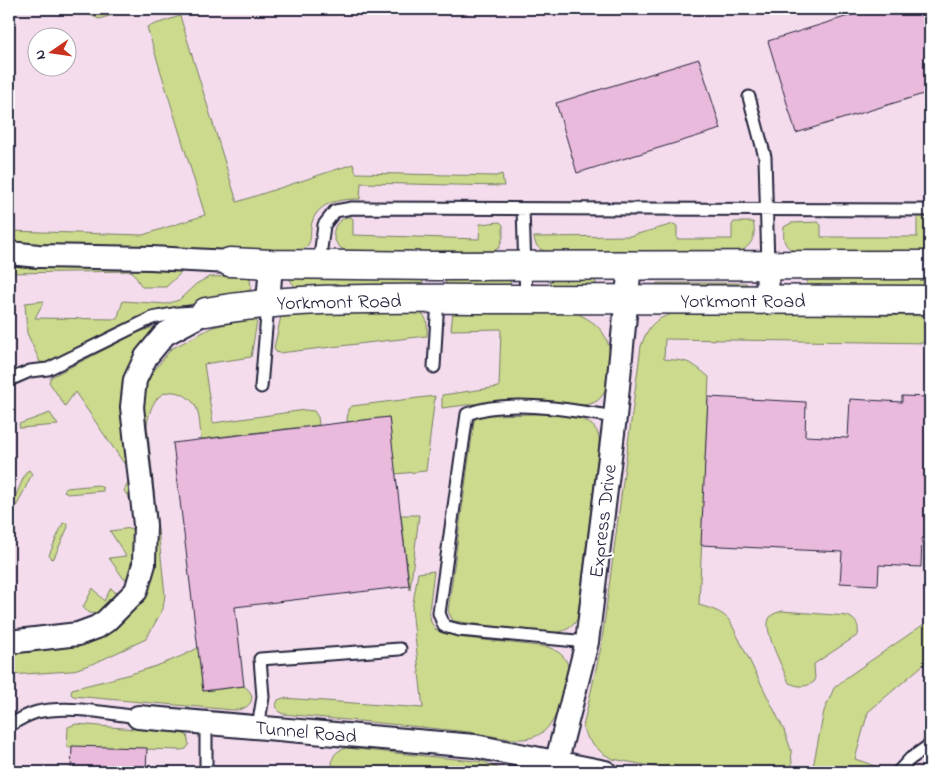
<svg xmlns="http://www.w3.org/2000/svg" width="939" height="781" viewBox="0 0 939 781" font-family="'Indie Flower',sans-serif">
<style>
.built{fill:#f4dced;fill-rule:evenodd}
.green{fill:#ccda8d;stroke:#777e64}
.building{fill:#eabadc;stroke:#22223b}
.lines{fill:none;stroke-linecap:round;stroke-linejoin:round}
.lane-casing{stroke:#22223b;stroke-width:15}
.street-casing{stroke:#22223b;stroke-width:26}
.secondary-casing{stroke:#22223b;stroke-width:31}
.lane{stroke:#fff;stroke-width:11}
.street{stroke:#fff;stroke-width:22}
.secondary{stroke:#fff;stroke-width:28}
.labels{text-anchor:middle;stroke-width:4.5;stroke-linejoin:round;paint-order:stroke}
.street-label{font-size:20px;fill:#22223b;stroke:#fff}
</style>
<rect width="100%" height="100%" fill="#f9eaf4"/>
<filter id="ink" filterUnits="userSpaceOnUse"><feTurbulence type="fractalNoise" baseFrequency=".02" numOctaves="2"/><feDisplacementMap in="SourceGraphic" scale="10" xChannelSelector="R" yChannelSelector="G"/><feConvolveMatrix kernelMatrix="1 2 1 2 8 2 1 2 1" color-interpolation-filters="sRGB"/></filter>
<g filter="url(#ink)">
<path class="built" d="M9,9H930V772H9ZM38,38H68V68H38Z"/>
<path class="green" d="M78,9H133L99,19Z
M180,16L237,202L353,164L356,173L496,176L502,174L504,186L361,183L360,199C339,199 315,202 311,227C310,234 312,240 307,246C303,250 299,251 293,252L121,249L9,244V231L143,235L205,215L147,27Z
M930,213V252H796C783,246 783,240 784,227L791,223L818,222L821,225V237H917V215Z
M347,217H351L353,219V235L479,239L480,224L500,222L503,225V237L499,248L493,251L348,252C330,245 328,224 347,217Z
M734,222H753C757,236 751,247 738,253L552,252C541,251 535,248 534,237L630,236L674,224L677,226V239H732V225Z
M9,262L184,270L166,287H142L132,271L9,273Z
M293,275L422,278L423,282L422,286L296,288L290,280Z
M930,275V291L811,289L807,284V279Z
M247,276L250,279L251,287L249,292L150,313L115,328L46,363L40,362L27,333L25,303L44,301L35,318L117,319L123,301L166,304L179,300L196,284L209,277Z
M448,276L505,278L510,281L511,286H447L445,281Z
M551,277L595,278L596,284L594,288L552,287L550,283Z
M657,283H746L749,286H654Z
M417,311C429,316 427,325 427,336L279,353L276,352L274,348L281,316L339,312Z
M453,311L576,313C596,322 608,332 610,355C611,368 609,393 597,401C581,410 561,401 544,400C510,398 476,404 442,408V395L499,387L501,329L451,330Z
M679,312L930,316V343L665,339L664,359C689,361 690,361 709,377L699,605C712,609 721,611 730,621L784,730L791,750L792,764L790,772H682L613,759L602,753L588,739L583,727L601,647L641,346C649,323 656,318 679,312Z
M254,318L257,321L251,357L204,364L213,423L305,410L314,411L318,417L319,425L201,439C200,429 200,414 195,405C193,401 187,397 184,395C160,384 150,404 147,425L165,595L163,609L146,639L95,663L71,671L9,675V652C40,649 79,651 107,634C123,625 134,609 144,595L139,404L145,382L171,349L213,327Z
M156,326L159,327L139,352L134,505L124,491L132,475L75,392L65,406L49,382L51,377L137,333Z
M435,396L426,471L395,474L389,417L347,422L348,409L352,406Z
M50,413L58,425L20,428L19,424Z
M543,414C560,416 592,415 598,434C600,437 599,443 599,446L577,620C569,632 558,633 544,633L453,621L448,611L474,421L477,418L483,415Z
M29,470L32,474L17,505L14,506L12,504L26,472Z
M98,485L103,488V491L67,494L64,491L66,488Z
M401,515H419L410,590Z
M63,523H67L68,527L54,558L51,559L49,555Z
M131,528L137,539L131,569L128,578L124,579L109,558L126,556L110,531Z
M434,571L429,611L431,622L436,630L457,637L548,647C563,653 571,661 567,678C563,698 556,728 536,736C519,744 486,734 468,732C406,725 345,720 283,714L278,711L276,705L278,700L283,698L423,708L412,609L418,573Z
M93,588L104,601L111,588L115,592L116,596C107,605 94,623 83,607Z
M782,611L848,616C857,621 859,625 858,635L814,664L815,681C806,688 799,687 789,683C784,670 763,631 769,619C772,613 777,613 782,611Z
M930,620V659L868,712L855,759L881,768L880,772H812L824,711L834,688L847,677Z
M198,648L203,691L244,686C260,697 249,711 233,710L73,696L71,694L72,689C115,678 159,669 198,648Z
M76,724L181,733L187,735L189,745L186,749L181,750L67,747L68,727Z
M346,748L485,762L505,772H333C331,759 332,752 346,748Z"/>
<path class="building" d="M871,9H930V92L796,133L768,41Z
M699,59L721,129L577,173L556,103Z
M902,396L930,397V538H922L921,567L879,565L878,585L840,583L842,552L701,545L708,397L806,402L805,436L848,438L850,399L902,402Z
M389,417L409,586L235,607L244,686L203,691L173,443Z
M72,746L147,748L146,772H71Z"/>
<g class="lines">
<defs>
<path id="lane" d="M749,97L765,157L768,265
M523,209L526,299
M319,265L324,225L335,211L352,208L930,210
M434,367L438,299
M9,380L30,371L48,369L152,318L178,313L196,312
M261,387L268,304
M587,642L459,630L444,626L439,613L467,414C510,398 571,410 615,417
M9,726C18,720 26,715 37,712C69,705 106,713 138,717
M258,727L263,697L260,659L400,649
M206,772V722
M898,772L910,759L930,745"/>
<path id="street" d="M9,253L38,256L151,258L230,262
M767,300L768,265
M268,303L271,264
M9,642L78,634L97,627L106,621L136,591L144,564L145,525L132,407L135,380L146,357L165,334L206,312
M138,717L475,746L605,772
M554,772L587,642L615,417L630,265"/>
<path id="secondary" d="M230,262L271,264L439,266L930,265
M206,312C300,295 397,299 492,299C638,299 784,300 930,300"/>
</defs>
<use href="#lane" class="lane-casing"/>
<use href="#street" class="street-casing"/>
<use href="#secondary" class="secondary-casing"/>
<use href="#lane" class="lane"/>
<use href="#street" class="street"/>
<use href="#secondary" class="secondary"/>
</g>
</g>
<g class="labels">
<g class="street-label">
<text x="743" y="307">Yorkmont Road</text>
<text transform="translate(339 301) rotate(-1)" y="7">Yorkmont Road</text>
<text transform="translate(602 521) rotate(-83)" y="7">Express Drive</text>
<text transform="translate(306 731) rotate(5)" y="7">Tunnel Road</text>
</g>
</g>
<rect width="939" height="781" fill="none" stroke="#fff" stroke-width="30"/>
<rect x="15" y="15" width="909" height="751" fill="none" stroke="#22223b" stroke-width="2" filter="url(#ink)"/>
<g transform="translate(52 52) rotate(257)"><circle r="24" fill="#ffffff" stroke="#a7a7b1"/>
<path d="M0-4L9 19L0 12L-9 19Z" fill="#c8321e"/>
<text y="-8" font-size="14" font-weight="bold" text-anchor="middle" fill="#22223b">N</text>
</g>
</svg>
